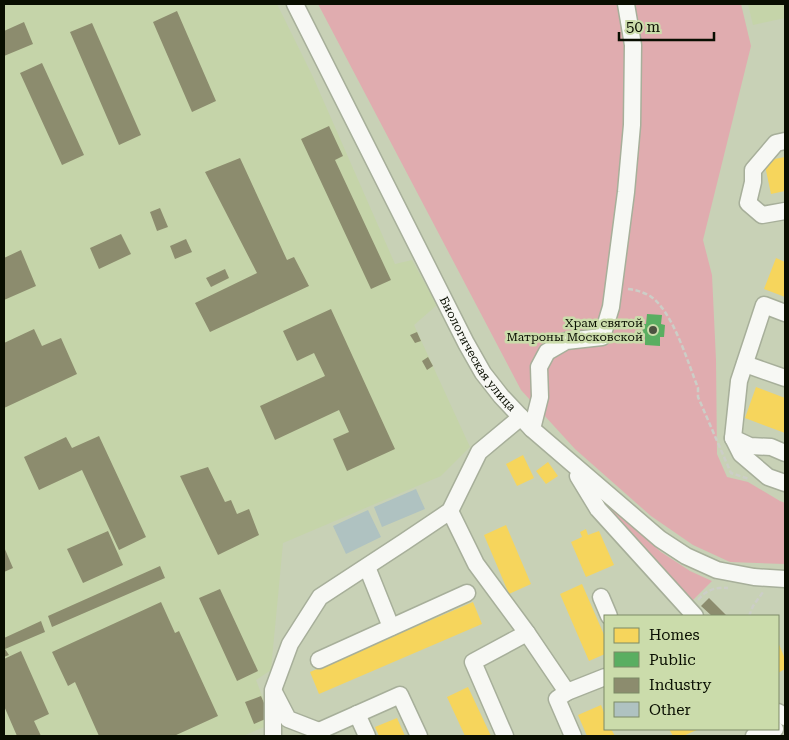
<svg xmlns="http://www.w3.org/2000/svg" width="789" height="740" viewBox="0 0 789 740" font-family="'Roboto Serif',serif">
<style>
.built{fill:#c5d4a9}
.green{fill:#e0acaf}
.homes{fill:#f6d55c}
.public{fill:#5aae61}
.industry{fill:#8c8c6e}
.building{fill:#afc2c1}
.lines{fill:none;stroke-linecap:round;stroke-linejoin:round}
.minor-casing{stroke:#a7af9a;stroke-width:19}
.path{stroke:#cccec7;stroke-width:2.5;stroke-dasharray:5 2.5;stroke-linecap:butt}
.minor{stroke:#f7f8f4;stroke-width:16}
.poi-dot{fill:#4c5240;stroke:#cbdcab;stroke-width:2}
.labels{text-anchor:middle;stroke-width:5;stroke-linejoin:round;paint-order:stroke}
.poi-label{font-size:12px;fill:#090e01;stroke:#cbdcab;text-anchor:end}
.street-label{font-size:12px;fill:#090e01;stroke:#cbdcab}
</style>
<rect width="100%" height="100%" fill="#c8d1b6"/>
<path class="built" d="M4,4H277L313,77L395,264L412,260L437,305L414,325L470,447L441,476L283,543L271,670L256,680L270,717L264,727L243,736H4Z
M748,4H785V18L753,25Z"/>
<path class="green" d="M318,4H741L751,46L703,240L712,275L716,360L717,454L727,477L748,482L780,501L785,503V564L730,562L693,545L651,516L575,449L521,390Z
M602,500L661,552L690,571L712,581L693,600L687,599L619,526Z"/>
<path class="homes" d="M785,157V191L771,194L764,161Z
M776,258L785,262V297L764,289Z
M756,387L785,398V433L745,418Z
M523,455L534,478L517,486L506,464Z
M548,462L558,476L546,484L536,471Z
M506,525L531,584L509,594L484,535Z
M586,529L588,535L599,531L614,565L586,577L571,542L582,537L580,532Z
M582,584L605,637V654L589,661L560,594Z
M473,602L482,624L319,694L310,672Z
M778,642L785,659V669L778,673Z
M468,687L491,736H465L447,697Z
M601,705L605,715V729H611L615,736H587L578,715Z
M397,718L405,736H379L375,727Z
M669,729H699L683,736H673Z"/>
<path class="public" d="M647,314L662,315L661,324L665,325L664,337H660V346L645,345V335H642L643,324H646Z"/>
<path class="industry" d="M177,11L216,101L192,112L153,22Z
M24,22L33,44L4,56V31Z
M92,23L141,135L119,145L70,32Z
M42,63L84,155L62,165L20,73Z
M329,126L343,156L335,160L391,280L371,289L301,139Z
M240,158L287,260L294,257L309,286L210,332L195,303L257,273L205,172Z
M160,208L168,227L157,231L150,212Z
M121,234L131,254L99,269L90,248Z
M186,239L192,252L175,259L170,246Z
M21,250L36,286L4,300V258Z
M225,269L229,278L211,287L206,278Z
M331,309L395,449L347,471L333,439L349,432L339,410L275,440L260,406L325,376L314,353L297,361L283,331Z
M34,329L42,346L61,338L77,374L4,408V365L5,364L4,361V343Z
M417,332L421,341L415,343L410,335Z
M428,357L433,366L427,370L422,361Z
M99,436L146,537L119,550L82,470L39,490L24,457L66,437L72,448Z
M208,467L225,502L231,500L237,514L249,509L259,535L218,555L180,476Z
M108,531L123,565L83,583L67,549Z
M4,547L13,568L4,572Z
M160,566L165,578L52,627L48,616Z
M220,589L258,671L237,681L199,598Z
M709,598L727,616H712L701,606Z
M161,602L175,633L179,631L218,716L174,736H99L75,682L68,686L52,652Z
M41,621L45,632L5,649L9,655L4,657V638Z
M21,651L49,714L34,721L41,736H17L4,706V659Z
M261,696L270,717L254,724L245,702Z"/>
<path class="building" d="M416,489L425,509L382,527L374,507Z
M368,510L381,537L346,554L333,526Z"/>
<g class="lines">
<defs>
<g id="minor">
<path id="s1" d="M295,4L466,343L483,373L501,396L532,429L660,539L686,556L717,570L754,577L785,579"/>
<path d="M785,141L776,143L753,170V182L748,203L762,215L785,211"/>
<path d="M785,313L764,305L739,381L733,438L750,446L771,447L785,453"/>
<path d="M745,364L785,378"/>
<path d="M532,429L540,397L539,367L547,352L566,341L602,337L611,307L626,192L632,125L633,45L626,4"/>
<path d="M733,438L741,454L768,477L785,483"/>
<path d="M578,476L598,509L695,616"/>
<path d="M450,511L476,564L527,633L473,662L505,736"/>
<path d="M367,567L391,627"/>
<path d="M601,597L609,616"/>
<path d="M527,633L567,692L605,677"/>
<path d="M319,660L467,593"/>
<path d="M274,692L288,719L319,731L322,736"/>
<path d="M567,692L557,699L573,736"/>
<path d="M778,712L785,717"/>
<path d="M357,714L367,736"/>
<path d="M319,731L400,695L419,736"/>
<path d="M273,736V690L290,644L320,597L404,542L450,511L479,452L521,417"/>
<path d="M754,736L775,729"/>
</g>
</defs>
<use href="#minor" class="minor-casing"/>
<path class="path" d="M628,289C636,290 643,292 650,296C673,311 688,363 698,388V397L731,473L749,479
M698,600C706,590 715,587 728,588
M749,616L753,606L763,592"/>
<use href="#minor" class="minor"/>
</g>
<circle class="poi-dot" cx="653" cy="330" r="5"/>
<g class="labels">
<g class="poi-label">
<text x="643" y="327">Храм святой<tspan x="643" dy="14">Матроны Московской</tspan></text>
</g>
<g class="street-label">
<text dy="4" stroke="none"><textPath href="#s1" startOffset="395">Биологическая улица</textPath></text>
</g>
</g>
<rect width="789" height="740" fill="none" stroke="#090e01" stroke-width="10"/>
<rect x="604" y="615" width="175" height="115" fill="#cbdcab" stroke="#7d8a67"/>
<rect x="614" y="628" width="25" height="15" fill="#f6d55c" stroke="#7d8a67"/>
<text x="649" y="640" font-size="15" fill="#090e01">Homes</text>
<rect x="614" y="652" width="25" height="15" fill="#5aae61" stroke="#7d8a67"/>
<text x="649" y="665" font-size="15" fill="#090e01">Public</text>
<rect x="614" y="678" width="25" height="15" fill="#8c8c6e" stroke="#7d8a67"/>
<text x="649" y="690" font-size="15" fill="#090e01">Industry</text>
<rect x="614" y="702" width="25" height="15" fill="#afc2c1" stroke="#7d8a67"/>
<text x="649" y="715" font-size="15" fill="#090e01">Other</text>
<path d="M619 32v8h95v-8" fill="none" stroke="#090e01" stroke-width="2.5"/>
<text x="626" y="32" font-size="15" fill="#090e01" stroke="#cbdcab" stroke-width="4" paint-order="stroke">50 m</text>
</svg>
